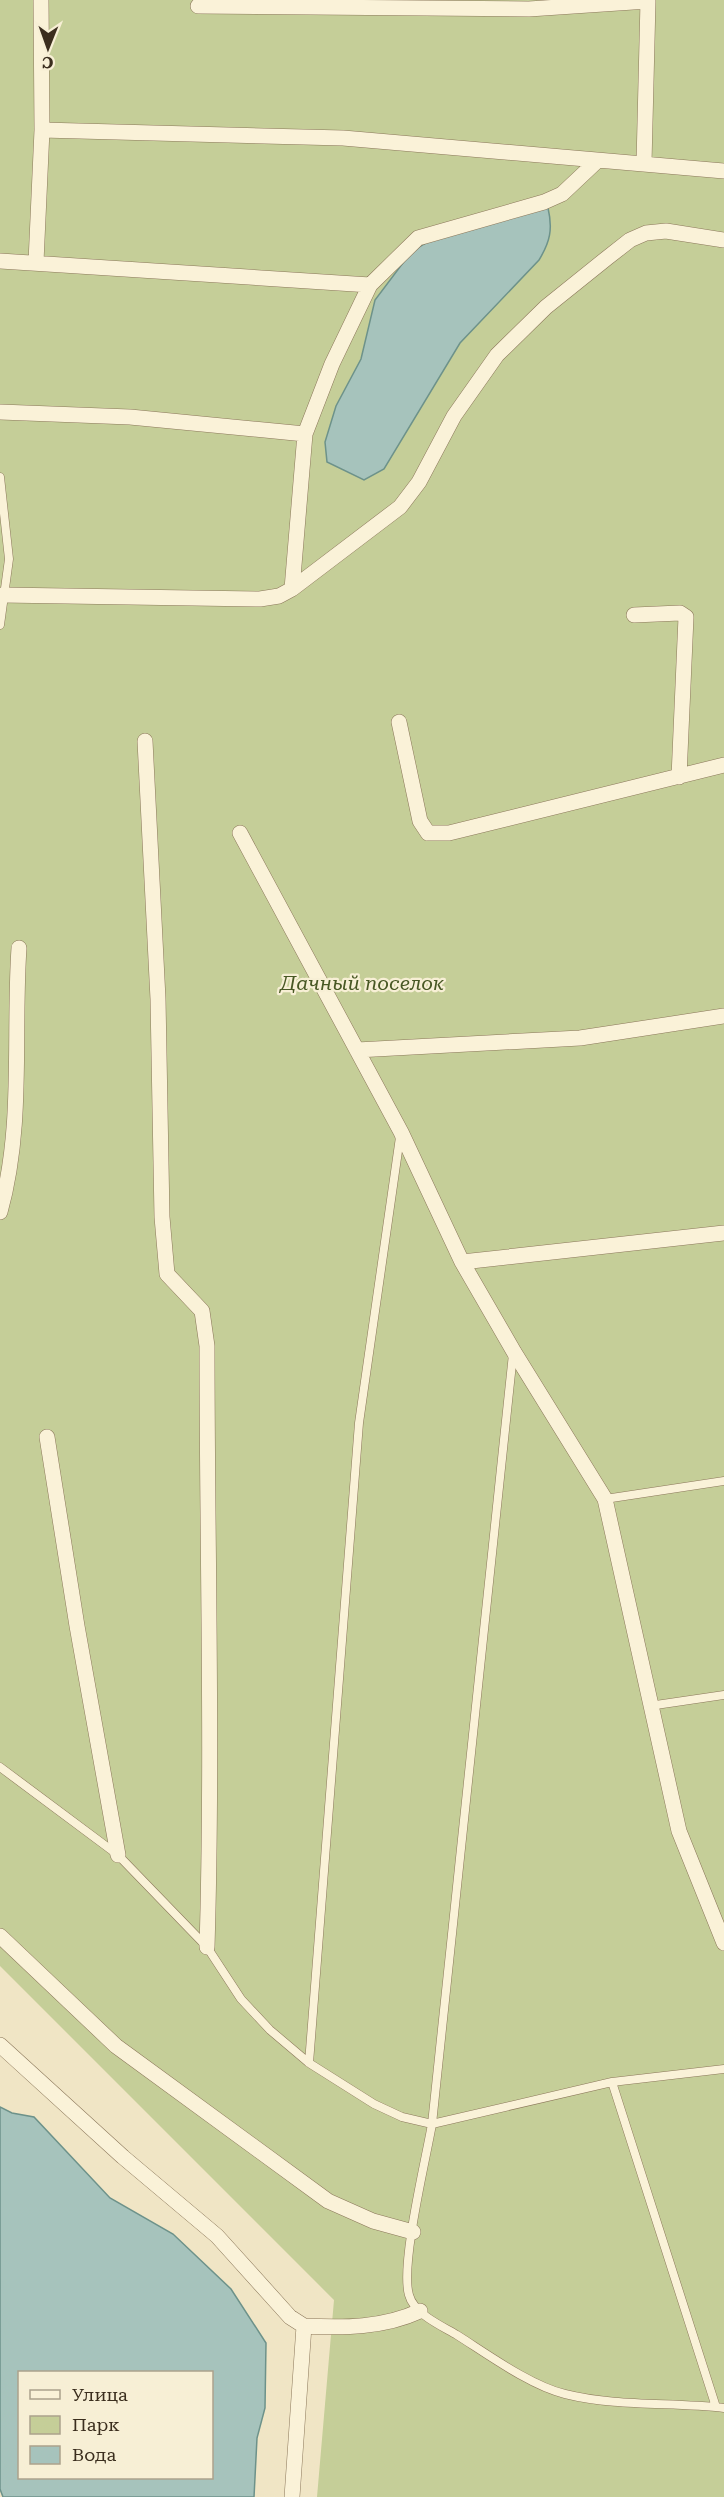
<svg xmlns="http://www.w3.org/2000/svg" width="724" height="2497" viewBox="0 0 724 2497" font-family="'Roboto Serif',serif">
<style>
.green{fill:#c5ce98}
.water{fill:#a6c3bc;stroke:#6d928a;stroke-width:1.5;fill-rule:evenodd}
.lines{fill:none;stroke-linecap:round;stroke-linejoin:round}
.lane-casing{stroke:#8b775a;stroke-width:9}
.street-casing{stroke:#8b775a;stroke-width:16}
.lane{stroke:#faf2d8;stroke-width:8}
.street{stroke:#faf2d8;stroke-width:15}
.labels{text-anchor:middle;stroke-width:4.5;stroke-linejoin:round;paint-order:stroke}
.park-label{font-size:20px;font-style:italic;fill:#485824;stroke:#f7efd5}
</style>
<rect width="100%" height="100%" fill="#f0e5c5"/>
<path class="green" d="M0,0H724V2497H317L334,2300L0,1966Z"/>
<path class="water" d="M548,208C553,229 550,242 539,260L460,343L384,469L364,480L327,462L325,442L336,406L361,359L375,300L412,251L448,230Z
M0,2107L12,2113L34,2117L110,2198L173,2234L231,2289L266,2343L265,2408L257,2438L254,2497H3L0,2489ZM212,2372V2478H20V2372Z"/>
<g class="lines">
<defs>
<path id="lane" d="M0,477L9,559L0,625
M513,1354L432,2124C426,2159 400,2265 409,2295C414,2314 442,2326 457,2335C487,2354 531,2386 565,2394C617,2407 671,2402 724,2408
M605,1499L724,1481
M649,1706L724,1695
M0,1767L118,1855L207,1947L241,1999L270,2030L309,2063L374,2104L402,2117L432,2124L612,2082L724,2069
M309,2063L359,1423L400,1137
M612,2082L716,2407"/>
<path id="street" d="M41,0L42,130L343,138L724,171
M198,6L529,9L648,1L644,163
M0,261L370,285
M36,262L42,130
M0,412L130,417L305,434
M292,589L305,434L332,364L370,285L418,238L544,202L562,194L596,162
M2,595L260,599L279,596L292,589L400,507L419,482L454,416L497,355L546,307L607,258L630,240L646,233L666,231L724,240
M634,615L680,613L686,617L679,777
M399,722L420,821L428,833H449L724,765
M145,741L158,999L162,1217L167,1274L202,1311L207,1346C207,1546 213,1747 207,1947
M240,833L401,1132L462,1262L514,1352L605,1499L679,1831L724,1943
M357,1050L580,1038L724,1016
M0,1212C24,1127 13,1035 19,948
M462,1262L724,1233
M47,1437L77,1626L118,1855
M0,1936L116,2046L328,2201L373,2221L413,2232
M0,2045L123,2157L217,2236L290,2317L304,2326
M292,2497L304,2326C344,2328 383,2328 420,2311"/>
</defs>
<use href="#lane" class="lane-casing"/>
<use href="#street" class="street-casing"/>
<use href="#lane" class="lane"/>
<use href="#street" class="street"/>
</g>
<g class="labels">
<g class="park-label">
<text x="362" y="990">Дачный поселок</text>
</g>
</g>
<rect x="18" y="2371" width="195" height="108" fill="#f7efd5" stroke="#aca28c" stroke-width="1.5"/>
<rect x="30" y="2390" width="30" height="9" fill="#faf2d8" stroke="#aca28c" stroke-width="1.5"/>
<text x="72" y="2401" font-size="18" fill="#3b2e1e">Улица</text>
<rect x="30" y="2416" width="30" height="18" fill="#c5ce98" stroke="#aca28c" stroke-width="1.5"/>
<text x="72" y="2431" font-size="18" fill="#3b2e1e">Парк</text>
<rect x="30" y="2446" width="30" height="18" fill="#a6c3bc" stroke="#aca28c" stroke-width="1.5"/>
<text x="72" y="2461" font-size="18" fill="#3b2e1e">Вода</text>
<g transform="translate(48 48) rotate(181)" stroke="#f7efd5" stroke-width="4.5" paint-order="stroke">
<path d="M0-4.5L10 22L0 15L-10 22Z" fill="#3b2e1e"/>
<text y="-9" font-size="16" font-weight="bold" text-anchor="middle" fill="#3b2e1e">С</text>
</g>
</svg>
